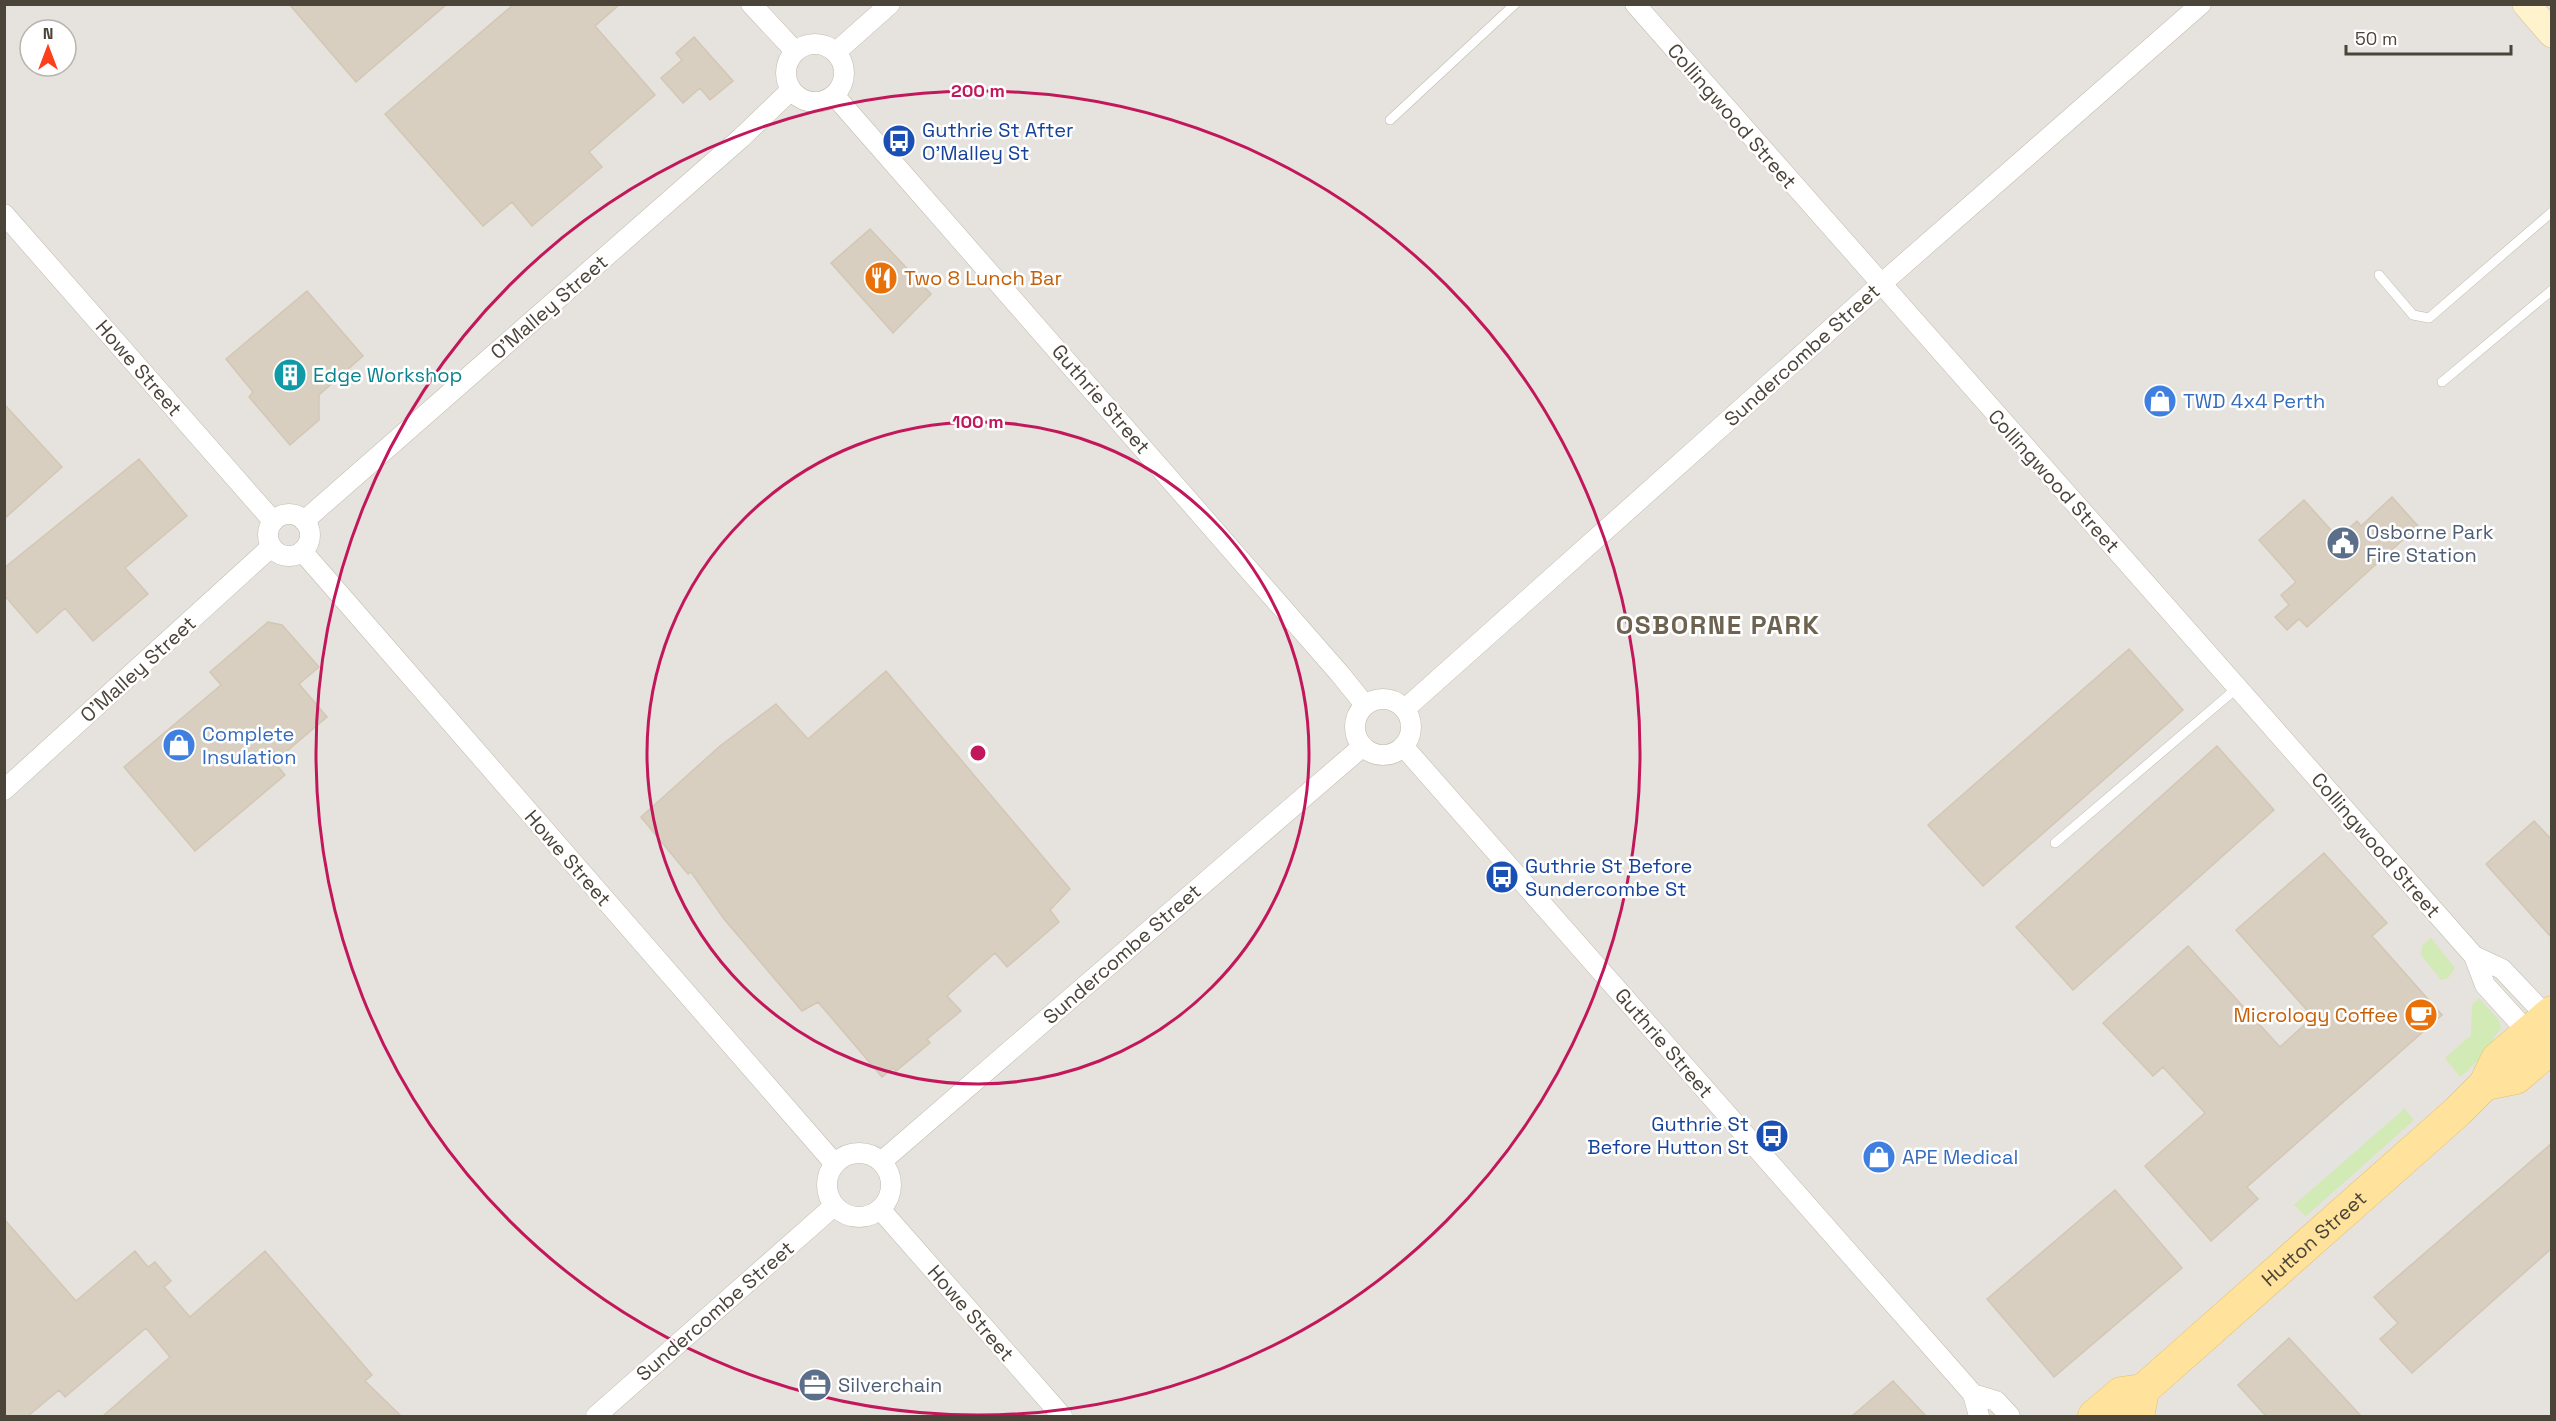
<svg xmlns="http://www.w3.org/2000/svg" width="2556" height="1421" viewBox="0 0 2556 1421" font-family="'Space Grotesk',sans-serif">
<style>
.industrial{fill:#e6e2dd;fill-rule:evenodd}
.green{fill:#d2eab5}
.parking{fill:#e5e3e0}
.building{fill:#d8cfc1;stroke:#d3c7b4;stroke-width:1.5}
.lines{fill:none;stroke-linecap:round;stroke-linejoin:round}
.service-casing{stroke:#c2bbae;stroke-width:10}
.minor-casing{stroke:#c2bbae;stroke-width:21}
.secondary-casing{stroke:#d6c79b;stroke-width:28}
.primary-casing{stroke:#e6c16a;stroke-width:33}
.service{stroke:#fff;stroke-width:9}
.minor{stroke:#fff;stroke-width:20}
.secondary{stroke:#fff3cd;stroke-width:27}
.primary{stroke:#ffe39c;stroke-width:32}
.ring{fill:none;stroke:#c2185b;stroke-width:3}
.labels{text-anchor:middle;stroke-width:5;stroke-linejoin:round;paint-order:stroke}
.street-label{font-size:20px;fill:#4b4439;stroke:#fff}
.transit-label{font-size:20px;fill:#164399;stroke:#fff;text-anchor:start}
.food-label{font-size:20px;fill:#c56008;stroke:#fff;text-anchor:start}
.culture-label{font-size:20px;fill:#0d838f;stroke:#fff;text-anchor:start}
.shop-label{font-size:20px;fill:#366cbe;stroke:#fff;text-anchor:start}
.service-label{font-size:20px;fill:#4e5e75;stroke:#fff;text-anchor:start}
.district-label{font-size:26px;font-weight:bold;letter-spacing:1.5px;fill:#6e6250;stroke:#fff}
.centre{fill:#c2185b;stroke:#fff;stroke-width:3}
.ring-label{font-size:18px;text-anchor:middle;font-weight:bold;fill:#c2185b;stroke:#fff;stroke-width:5;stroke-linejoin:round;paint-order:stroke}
</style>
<rect width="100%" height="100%" fill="#f6f3ec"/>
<path class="industrial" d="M5,5H2551V1416H5ZM30,30H66V66H30Z"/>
<path class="green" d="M2431,938L2455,968L2448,978L2441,980L2421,955L2422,946Z
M2479,998L2499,1020L2501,1029L2494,1037L2491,1049L2460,1077L2445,1058L2471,1035L2472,1005Z
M2404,1108L2414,1120L2306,1216L2294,1205Z"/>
<path class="parking" d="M2398,946L2432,984L2424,992L2389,953Z
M2458,1019H2468V1034L2444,1056H2434L2436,1039H2447L2448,1029L2458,1028Z
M2391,1096L2403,1110L2302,1198L2289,1183Z"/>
<path class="building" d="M289,4H447L356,82Z
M514,4H620L595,26L655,95L589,152L602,167L532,226L512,202L483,226L385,114Z
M694,37L733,81L710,100L700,88L683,103L661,78L682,60L676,53Z
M870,229L931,294L893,333L831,263Z
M307,291L363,356L319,395V420L290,445L249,397L253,392L226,359Z
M4,404L62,467L4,519Z
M139,459L187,516L125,568L148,594L93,641L65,608L37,633L4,595V568Z
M2392,497L2418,526L2307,627L2299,619L2287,630L2275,617L2289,605L2281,595L2296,582L2259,540L2304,500L2338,538L2357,521L2361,526Z
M268,622L282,625L319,667L299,684L327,717L274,762L285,775L195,851L124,767L221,685L210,672Z
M2129,649L2183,710L1983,886L1928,825Z
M886,671L1070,889L1050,910L1059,922L1007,967L995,953L947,996L961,1011L927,1039L930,1043L896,1071L893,1068L882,1077L818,1002L802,1011L724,919L691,872L688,874L641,817L720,746L776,704L808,739Z
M2217,746L2274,810L2073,990L2016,927Z
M2534,821L2552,840V938L2486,864Z
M2324,853L2387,923L2372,936L2442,1015L2247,1187L2258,1199L2211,1241L2145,1166L2205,1113L2163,1067L2153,1076L2103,1023L2188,946L2280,1047L2313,1017L2236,930Z
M2552,1143V1248L2412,1373L2380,1339L2398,1323L2374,1297Z
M2115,1190L2182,1268L2054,1377L1987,1299Z
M4,1219L76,1301L135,1251L148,1267L155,1262L171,1281L164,1287L190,1317L265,1251L372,1375L365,1381L401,1416H103L170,1357L146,1328L65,1397L59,1390L28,1416H4Z
M2289,1338L2361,1416H2266L2238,1385Z
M1893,1381L1926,1416H1852Z"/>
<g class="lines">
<defs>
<path id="service" d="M1390,120L1515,4
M2379,275L2413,315L2429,318L2552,212
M2442,382L2552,290
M2055,843L2237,688"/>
<path id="minor" d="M751,4L795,51
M1635,4L2474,956L2485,985L2535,1040
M786 73a29 29 0 1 1 58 0a29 29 0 1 1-58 0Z
M836,52L890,4
M834,95L1340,674L1365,705
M4,214L273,521
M268 535a21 21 0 1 1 42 0a21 21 0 1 1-42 0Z
M304,521L741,138L791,90
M302,551L835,1164
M1355 727a28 28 0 1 1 56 0a28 28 0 1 1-56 0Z
M1405,709L1880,285L2201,4
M1403,746L1973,1394L1979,1416
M4,790L271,547
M2474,956L2502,969L2552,1022
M827 1185a32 32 0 1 1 64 0a32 32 0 1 1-64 0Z
M881,1162L1363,746
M880,1209L1062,1416
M1973,1394L1996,1401L2010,1416
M596,1416L834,1206"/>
<path id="secondary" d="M2526,4L2552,34"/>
<g id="primary">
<path d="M2485,1084L2516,1078L2552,1047"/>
<path id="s1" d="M2094,1416L2121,1393L2143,1390L2457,1112L2485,1084L2497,1059L2552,1012"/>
<path d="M2133,1416L2139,1412L2143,1390"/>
</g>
</defs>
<use href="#service" class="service-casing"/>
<use href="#minor" class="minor-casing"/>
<use href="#secondary" class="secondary-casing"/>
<use href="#primary" class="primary-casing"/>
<use href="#service" class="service"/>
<use href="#minor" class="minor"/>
<use href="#secondary" class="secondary"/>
<use href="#primary" class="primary"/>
</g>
<g class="ring">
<circle cx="978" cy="753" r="331"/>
<circle cx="978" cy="753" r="662"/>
</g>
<defs>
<symbol id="bus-disc" viewBox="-11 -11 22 22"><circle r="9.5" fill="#1a4fb4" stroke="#fff"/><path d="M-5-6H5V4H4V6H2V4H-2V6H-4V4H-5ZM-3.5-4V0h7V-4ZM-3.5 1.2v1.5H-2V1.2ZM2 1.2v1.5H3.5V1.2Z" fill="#fff"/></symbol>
<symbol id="restaurant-disc" viewBox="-11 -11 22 22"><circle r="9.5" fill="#e8710a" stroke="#fff"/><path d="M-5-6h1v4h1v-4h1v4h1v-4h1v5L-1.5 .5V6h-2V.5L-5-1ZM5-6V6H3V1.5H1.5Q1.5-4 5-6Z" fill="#fff"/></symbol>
<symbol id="building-disc" viewBox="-11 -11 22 22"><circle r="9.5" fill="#0f9aa8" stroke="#fff"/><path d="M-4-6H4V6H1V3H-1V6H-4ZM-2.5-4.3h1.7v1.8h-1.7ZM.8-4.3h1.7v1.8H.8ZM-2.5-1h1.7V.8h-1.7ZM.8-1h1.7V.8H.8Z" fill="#fff"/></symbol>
<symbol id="shop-disc" viewBox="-11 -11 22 22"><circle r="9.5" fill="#3f7fe0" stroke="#fff"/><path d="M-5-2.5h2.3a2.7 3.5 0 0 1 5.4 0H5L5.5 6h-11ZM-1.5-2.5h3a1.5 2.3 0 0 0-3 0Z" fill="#fff"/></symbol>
<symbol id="civic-disc" viewBox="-11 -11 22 22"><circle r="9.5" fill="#5c6f8a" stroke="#fff"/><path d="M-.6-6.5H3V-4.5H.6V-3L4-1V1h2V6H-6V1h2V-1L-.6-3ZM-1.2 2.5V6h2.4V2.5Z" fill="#fff"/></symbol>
<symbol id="cafe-disc" viewBox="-11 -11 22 22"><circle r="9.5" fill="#e8710a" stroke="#fff"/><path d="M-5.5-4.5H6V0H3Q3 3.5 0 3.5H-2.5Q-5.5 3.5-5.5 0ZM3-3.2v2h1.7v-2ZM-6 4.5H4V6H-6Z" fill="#fff"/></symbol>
<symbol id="office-disc" viewBox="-11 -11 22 22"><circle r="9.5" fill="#5c6f8a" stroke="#fff"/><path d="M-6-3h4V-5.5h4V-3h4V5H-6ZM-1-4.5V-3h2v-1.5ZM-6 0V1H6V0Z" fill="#fff"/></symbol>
</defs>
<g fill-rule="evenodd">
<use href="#bus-disc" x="880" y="122" width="38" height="38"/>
<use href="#restaurant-disc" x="862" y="259" width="38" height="38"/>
<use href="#building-disc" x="271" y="356" width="38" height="38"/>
<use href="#shop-disc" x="2141" y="382" width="38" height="38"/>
<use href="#civic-disc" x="2324" y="524" width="38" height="38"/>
<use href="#shop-disc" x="160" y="726" width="38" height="38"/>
<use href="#bus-disc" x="1483" y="858" width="38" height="38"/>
<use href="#cafe-disc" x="2402" y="996" width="38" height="38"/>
<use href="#bus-disc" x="1753" y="1117" width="38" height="38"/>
<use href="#shop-disc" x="1860" y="1138" width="38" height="38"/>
<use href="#office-disc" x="796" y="1366" width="38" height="38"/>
</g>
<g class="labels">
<g class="street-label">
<text transform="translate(1732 116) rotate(49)" y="7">Collingwood Street</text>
<text transform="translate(549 307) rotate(-41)" y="7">O'Malley Street</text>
<text transform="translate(1802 355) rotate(-42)" y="7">Sundercombe Street</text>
<text transform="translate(139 368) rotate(49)" y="7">Howe Street</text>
<text transform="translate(1101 399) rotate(49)" y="7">Guthrie Street</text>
<text transform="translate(2054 481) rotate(48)" y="7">Collingwood Street</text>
<text transform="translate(138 669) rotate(-42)" y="7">O'Malley Street</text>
<text transform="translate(2376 845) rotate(49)" y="7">Collingwood Street</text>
<text transform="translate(568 858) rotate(49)" y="7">Howe Street</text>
<text transform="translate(1122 954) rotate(-41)" y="7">Sundercombe Street</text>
<text transform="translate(1664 1043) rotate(49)" y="7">Guthrie Street</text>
<text dy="7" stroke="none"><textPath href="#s1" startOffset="286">Hutton Street</textPath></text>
<text transform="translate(715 1311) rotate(-41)" y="7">Sundercombe Street</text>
<text transform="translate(971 1313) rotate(49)" y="7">Howe Street</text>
</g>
<g class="transit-label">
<text x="922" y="137">Guthrie St After<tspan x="922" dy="23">O'Malley St</tspan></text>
<text x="1525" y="873">Guthrie St Before<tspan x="1525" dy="23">Sundercombe St</tspan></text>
<text x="1749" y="1131" text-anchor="end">Guthrie St<tspan x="1749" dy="23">Before Hutton St</tspan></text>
</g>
<g class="food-label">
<text x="904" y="285">Two 8 Lunch Bar</text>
<text x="2398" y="1022" text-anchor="end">Micrology Coffee</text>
</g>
<g class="culture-label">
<text x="313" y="382">Edge Workshop</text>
</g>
<g class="shop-label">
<text x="2183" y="408">TWD 4x4 Perth</text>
<text x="202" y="741">Complete<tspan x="202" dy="23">Insulation</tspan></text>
<text x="1902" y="1164">APE Medical</text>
</g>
<g class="service-label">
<text x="2366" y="539">Osborne Park<tspan x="2366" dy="23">Fire Station</tspan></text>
<text x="838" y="1392">Silverchain</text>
</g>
<g class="district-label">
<text x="1718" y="634">OSBORNE PARK</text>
</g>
</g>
<circle cx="978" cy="753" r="9" class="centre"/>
<g class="ring-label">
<text x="978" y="97">200 m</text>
<text x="978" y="428">100 m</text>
</g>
<rect width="2556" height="1421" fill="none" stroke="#4b4439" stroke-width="12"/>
<g transform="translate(48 48)"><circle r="28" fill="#ffffff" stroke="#b7b4b0" stroke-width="1.5"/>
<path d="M0-4.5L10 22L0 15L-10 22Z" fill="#fc3f1d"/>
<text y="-9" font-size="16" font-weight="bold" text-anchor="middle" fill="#4b4439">N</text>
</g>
<path d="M2346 45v9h165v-9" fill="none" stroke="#4b4439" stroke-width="3"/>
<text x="2355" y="45" font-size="18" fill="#4b4439" stroke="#ffffff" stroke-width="4.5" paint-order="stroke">50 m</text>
</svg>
